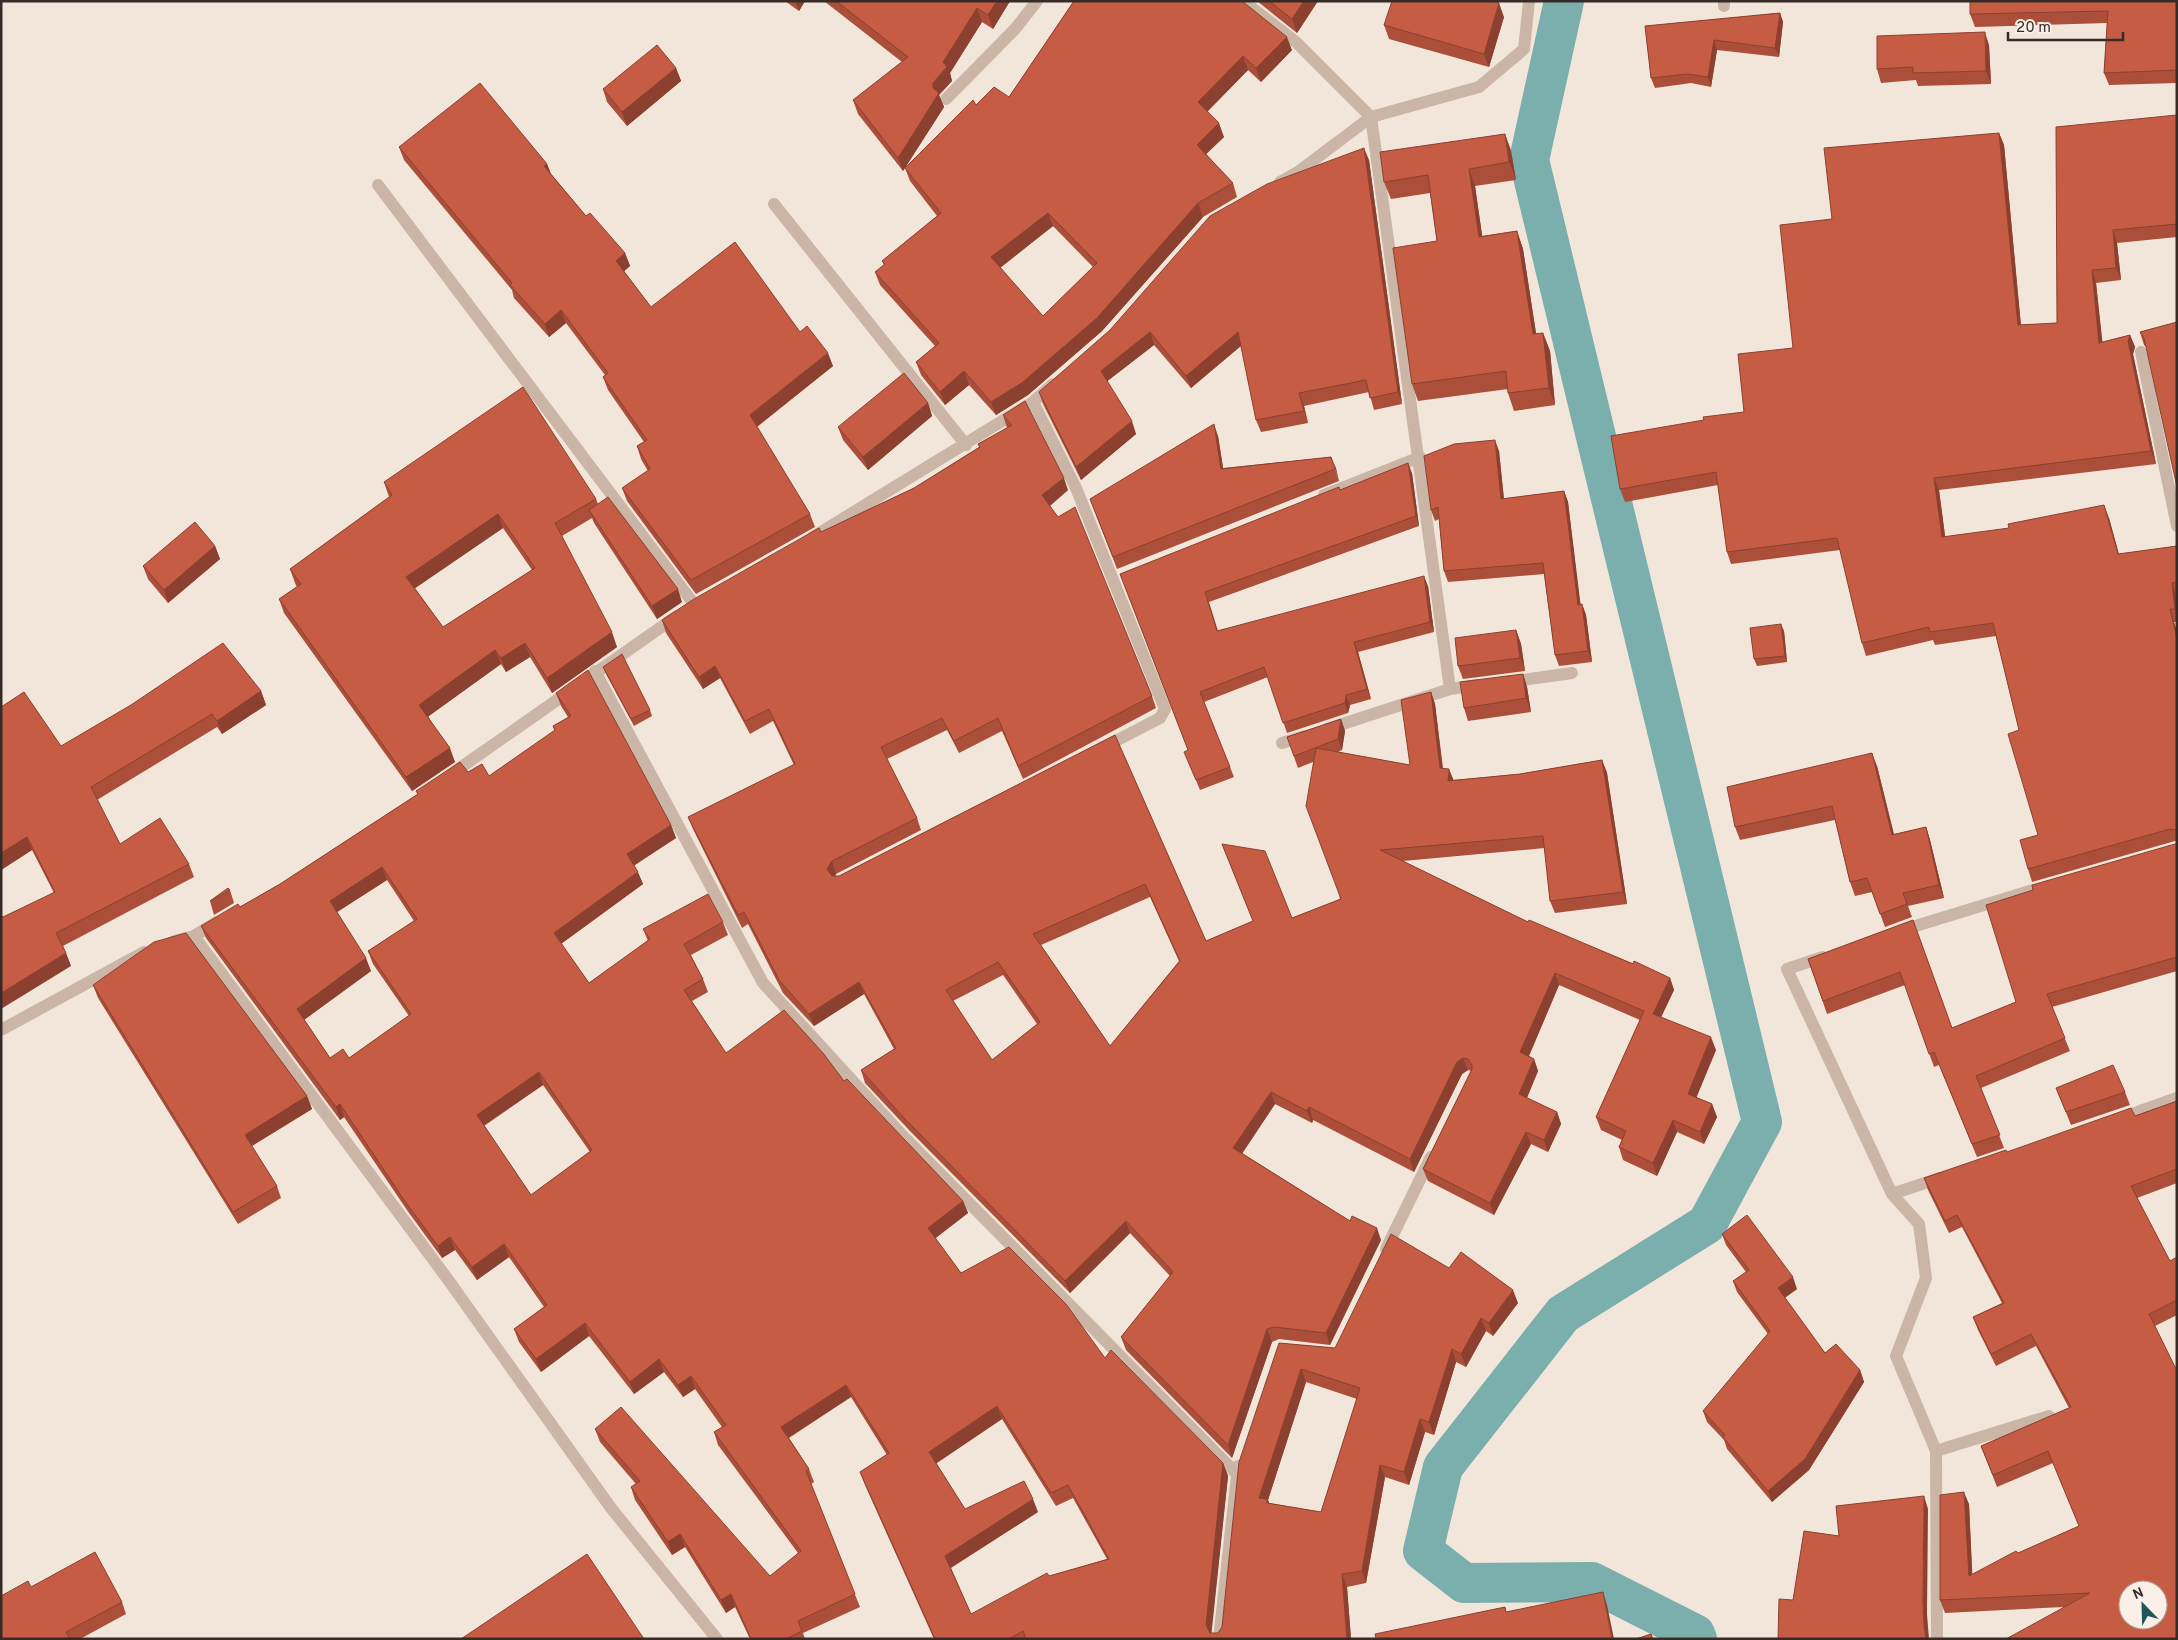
<svg xmlns="http://www.w3.org/2000/svg" width="2178" height="1640" viewBox="0 0 2178 1640" font-family="Overpass,sans-serif">
<style>
.lines{fill:none;stroke-linecap:round;stroke-linejoin:round}
.canal{stroke:#7aafae;stroke-width:40}
.service{stroke:#cab5a7;stroke-width:12}
.minor{stroke:#cab5a7;stroke-width:12}
.wall{fill:#ab4f3a;fill-rule:evenodd}
.shaded-wall{fill:#8b4030}
.building{fill:#c75c44;stroke:#8b4030;fill-rule:evenodd}
</style>
<rect width="100%" height="100%" fill="#f2e6db"/>
<g class="lines">
<path class="canal" d="M1564,1L1529,160L1762,1122L1707,1224L1563,1314L1443,1467L1423,1551L1464,1583L1592,1582L1695,1634L1697,1639"/>
<path class="service" d="M1724,6V1
M1479,87L1524,49L1529,1
M1371,117L1450,689
M2141,352L2177,526
M1033,402L1076,488L1165,709L1160,718L1102,748
M1324,495L1420,457
M595,671L763,983L903,1136L1236,1473
M1508,682L1572,673
M1327,729L1450,689L1478,685
M1282,743L1305,736
M1899,931L2033,890
M194,936L449,1281L611,1508L717,1639
M1823,957L1787,969L1892,1194L1919,1224L1926,1278L1896,1356L1936,1451L1937,1639
M2118,1119L2177,1098
M1892,1194L1940,1178
M1386,1249L1431,1157
M1936,1451L2049,1416
M1219,1639L1238,1466"/>
<path class="minor" d="M1243,1L1296,42L1371,117
M946,99L1015,29L1037,1
M1280,182L1298,172L1371,117L1479,87
M378,185L694,604
M774,204L966,445
M813,537L1033,402L1053,384
M450,775L677,616
M174,941L194,936L217,922
M1,1030L144,952"/>
</g>
<path class="wall" d="M785,1H805L799,11Z
M824,1H1010L993,29L982,22L950,73L952,81L939,95L944,107L903,171L858,114L853,100L902,62Z
M1074,1L1292,50L1261,82L1248,70L1207,112L1224,137L1206,154L1233,183L1237,197L1203,217L1102,331L1028,395L996,415L969,385L945,405L921,375L916,362L935,346L880,285L875,272L884,265L882,261L937,216L910,181L905,168L976,105L1009,97ZM1053,226L1093,267L1043,316L1000,268Z
M1257,1H1318L1297,33Z
M2177,1V83L2109,85L2104,73L2107,23L1975,27L1970,14Z
M1780,13L1783,22L1779,57L1717,50L1711,87L1691,83L1655,88L1651,78L1645,26Z
M1504,17L1489,67L1389,39L1384,25Z
M1989,45L1991,84L1918,86L1916,80L1881,83L1877,69Z
M676,68L681,81L627,126L607,102L603,89Z
M2177,115V237L2117,243L2121,280L2096,283L2102,342L2130,335L2135,347L2133,354L2156,464L1939,490L1945,537L2109,518L2119,554L2177,546V622H2174L2177,632V842L2175,841L2032,882L2028,869L2038,835L2019,730L1996,636L1935,645L1933,640L1866,656L1862,643L1840,550L1731,564L1727,552L1718,485L1625,502L1620,489L1744,412L1793,348L1832,219L1999,133L2004,145L2021,325L2057,323Z
M1505,134L1511,151L1516,180L1475,186L1482,236L1517,231L1523,249L1536,334L1543,333L1550,351L1555,405L1514,411L1508,393V389L1418,401L1412,384L1437,241L1430,193L1391,199L1384,182Z
M399,147L547,164L551,174L586,216L625,253L630,266L624,271L651,307L800,332L833,366L757,427L810,514L815,527L696,594L627,501L622,488L648,471L641,459L637,446L644,442L608,390L603,377L605,375L566,323L549,337L514,298L512,290L404,160Z
M1369,160L1402,404L1374,410L1369,392L1304,406L1308,423L1261,432L1256,420L1241,346L1191,388L1154,345L1107,381L1136,434L1081,480L1043,404L1039,392Z
M2177,322L2146,347L2144,345L2140,332Z
M928,403L932,416L868,470L843,440L838,427Z
M1003,415L1068,490L1050,506L1152,696L1156,708L1023,779L1002,731L959,753L947,730L887,759L917,818L921,830L836,874L835,876H839L1115,735L1206,941L1253,921L1222,844L1292,918L1340,899L1313,762L1298,768L1287,737L1341,719L1345,731L1342,750L1338,752L1410,765L1431,692L1435,704L1443,768L1453,780L1520,774L1602,760L1607,773L1627,904L1555,913L1550,901L1545,848L1403,861L1528,922L1670,978L1674,990L1661,1017L1716,1050L1696,1097L1712,1104L1717,1117L1704,1144L1677,1132L1657,1176L1623,1160L1619,1147L1622,1140L1601,1130L1596,1117L1640,1020L1559,985L1529,1056L1534,1059L1538,1071L1527,1098L1557,1112L1561,1124L1548,1152L1531,1144L1494,1215L1428,1181L1423,1169L1471,1071L1468,1070L1462,1074L1414,1172L1313,1120L1312,1123L1275,1104L1242,1153L1350,1221L1381,1240L1330,1345L1279,1339L1272,1342L1232,1458L1126,1350L1121,1337L1170,1276L1130,1233L1070,1293L909,1130L865,1083L861,1070L894,1049L864,994L814,1026L783,993L748,924L742,928L693,829L688,817L794,765L773,721L750,734L720,678L703,689L666,633L662,620L821,532L914,488L979,447L978,444L1007,428ZM1150,897L1179,961L1110,1046L1041,945ZM1003,975L1037,1024L992,1060L953,1001Z
M1218,436L1223,468L1331,457L1339,481L1117,569L1090,499Z
M1499,451L1504,499L1564,491L1568,502L1580,605L1582,604L1586,615L1592,662L1559,666L1555,655L1544,574L1448,582L1444,571L1439,519L1435,521L1431,510Z
M1412,473L1419,526L1209,602L1218,631L1428,586L1434,632L1358,652L1371,699L1350,705L1348,713L1287,733L1268,677L1204,702L1234,777L1200,790L1188,761V750L1120,574L1340,490Z
M384,482L596,499L598,504L682,602L657,619L594,523L592,518L562,536L617,647L552,693L530,657L506,672L501,664L428,716L455,762L412,791L284,613L279,599L297,587L295,583L290,569L389,497ZM503,528L532,570L443,627L415,588Z
M215,546L220,559L168,603L148,579L143,566Z
M1516,630L1521,644L1525,671L1463,679L1458,666Z
M1784,631L1787,662L1757,666L1754,659Z
M603,667L650,710L652,716L634,726L606,674Z
M1523,674L1527,687L1531,712L1468,721L1464,708Z
M261,691L266,705L222,734L217,727L97,800L120,844L189,864L194,877L63,946L71,966L3,917L54,893L32,850L1,870V707L61,746Z
M556,693L671,825L676,838L634,865L643,884L561,944L589,983L648,941L643,929L723,922L728,935L691,955L703,979L708,992L692,1001L726,1053L844,1081L963,1201L968,1213L935,1238L961,1273L1105,1358L1223,1463L1228,1476L1211,1633H1218L1222,1627L1279,1343L1335,1348L1449,1268L1518,1303L1493,1336L1486,1331L1466,1367L1456,1362L1434,1435L1425,1432L1409,1485L1385,1477L1366,1583L1347,1587L1351,1639H934L865,1485L860,1472L887,1455L851,1397L789,1438L809,1469L814,1482L811,1484L860,1607L803,1633L805,1639H750L735,1607L726,1613L685,1547L672,1555L635,1500L631,1487L636,1484L600,1442L595,1429L770,1576L798,1553L718,1445L714,1432L722,1427L695,1389L683,1397L664,1372L634,1394L589,1336L541,1372L519,1342L514,1329L544,1307L509,1257L477,1280L455,1250L442,1258L409,1213L344,1117L340,1120L206,938L201,926L240,907L280,884L418,794L416,791L468,772L489,776L555,731L553,726L568,717L561,706ZM387,880L414,921L368,951L373,964L409,1016L349,1058H330L304,1020L371,971L337,912ZM543,1085L590,1152L531,1195L484,1126ZM1306,1382L1357,1399L1321,1512L1269,1503L1268,1500ZM1002,1419L1056,1506L1073,1498L1107,1559L1049,1576L971,1614L951,1568L1038,1512L965,1509L936,1463Z
M1877,766L1894,834L1926,827L1930,840L1944,898L1908,906L1912,917L1885,927L1872,892L1855,896L1850,882L1835,820L1740,840L1735,827Z
M2177,843V971L2052,1007L2070,1051L1981,1088L2004,1148L1977,1157L1939,1065L1934,1067L1905,985L1827,1014L1808,959L1913,920L1952,1028L2016,1002Z
M230,890L234,903L214,915L210,901Z
M93,985L307,1096L312,1109L252,1146L277,1186L281,1198L238,1224L98,998Z
M2056,1088L2125,1092L2130,1105L2071,1125Z
M2177,1101V1183L2137,1198L2170,1261L2177,1257V1315L2155,1326L2177,1639L2064,1607L1945,1613L1940,1600L1969,1504L1972,1574L2079,1526L2053,1463L1997,1487L1981,1446L2069,1408L2036,1346L1996,1366L1978,1330L1973,1317L2002,1303L1962,1227L1949,1233L1928,1190L1924,1178L2007,1152L2135,1116Z
M1722,1234L1797,1289L1784,1298L1825,1353L1860,1370L1864,1382L1809,1470L1772,1502L1727,1449L1724,1440L1707,1422L1703,1411L1768,1334L1737,1292L1733,1281L1746,1272L1726,1245Z
M31,1587L122,1602L126,1614L80,1639H1Z"/>
<path class="shaded-wall" d="M795,1H805L799,11Z
M997,1H1010L993,29L988,15Z
M1304,1H1318L1297,33L1292,19Z
M1499,3L1504,17L1489,67L1484,54Z
M977,8L982,22L950,73L952,81L939,95L944,107L903,171L898,158L933,88V83L943,62Z
M1780,13L1783,22L1779,57L1775,48Z
M1985,32L1989,45L1991,84L1986,71Z
M1287,37L1292,50L1261,82L1256,68Z
M1714,40L1717,50L1711,87L1708,77Z
M1243,56L1248,70L1203,116L1198,102Z
M676,68L681,81L627,126L622,112Z
M1219,123L1224,137L1202,158L1197,145Z
M1999,133L2004,145L2022,338L2018,325Z
M1505,134L1511,151L1516,180L1509,162Z
M1364,148L1369,160L1402,404L1398,392Z
M547,164L552,177L544,166Z
M1469,169L1475,186L1485,255L1479,237Z
M1198,203L1203,217L1102,331L1028,395L996,415L991,402Z
M1048,213L1053,226L996,271L991,257Z
M2113,230L2117,243L2121,280L2116,268Z
M1517,231L1523,249L1539,352L1533,334Z
M625,253L630,266L621,274L616,261Z
M2092,270L2096,283L2104,356L2099,343Z
M561,310L566,323L549,337L545,324Z
M1150,332L1154,345L1105,383L1101,371Z
M1238,332L1243,344L1191,388L1186,376Z
M1543,333L1550,351L1555,405L1549,388Z
M2130,335L2135,347L2133,354L2156,464L2151,451L2128,341Z
M828,353L833,366L755,428L750,415Z
M964,371L969,385L945,405L940,392Z
M1299,393L1304,406L1308,423L1304,411Z
M928,403L932,416L868,470L863,457Z
M1132,421L1136,434L1081,480L1076,467Z
M1214,424L1218,436L1225,480L1221,469Z
M1495,440L1499,451L1505,510L1501,499Z
M1331,457L1336,468L1339,481Z
M1408,463L1412,473L1419,526L1416,516Z
M1064,478L1068,490L1047,508L1042,495Z
M1934,478L1939,490L1947,550L1942,537Z
M1564,491L1568,502L1582,616L1578,605Z
M2104,505L2109,518L2122,567L2118,554Z
M498,514L503,528L411,591L406,577Z
M215,546L220,559L168,603L164,590Z
M1424,576L1428,586L1434,632L1430,622Z
M2172,583L2176,596L2177,613L2175,609Z
M678,589L682,602L657,619L652,606Z
M1582,604L1586,615L1592,662L1588,651Z
M2170,609L2174,622L2177,632V639Z
M1781,624L1784,631L1787,662L1785,656Z
M1516,630L1521,644L1525,671L1520,658Z
M612,632L617,647L552,693L547,678Z
M1354,642L1358,652L1371,699L1367,689Z
M525,643L530,657L506,672L501,658Z
M495,650L501,664L425,719L419,705Z
M715,666L720,678L703,689L699,677Z
M1523,674L1527,687L1531,712L1526,698Z
M261,691L266,705L222,734L217,721Z
M1431,692L1435,704L1444,780L1440,768Z
M1346,695L1350,705L1348,713L1345,703Z
M1341,719L1345,731L1342,750L1338,739Z
M450,748L455,762L412,791L406,777Z
M1872,753L1877,766L1897,848L1892,835Z
M1602,760L1607,773L1627,904L1623,892Z
M1449,769L1454,781H1448Z
M671,825L676,838L632,867L627,854Z
M1926,827L1930,840L1944,898L1939,885Z
M27,837L32,850L1,870V853Z
M832,861L836,874L832,881L827,869Z
M382,867L387,880L334,914L330,901Z
M638,872L643,884L558,946L554,933Z
M66,953L71,966L1,1009V993Z
M366,958L371,971L301,1022L297,1009Z
M1555,973L1559,985L1525,1065L1520,1052Z
M1670,978L1674,990L1657,1026L1653,1014Z
M859,982L864,994L814,1026L809,1014Z
M1711,1037L1716,1050L1693,1106L1688,1094Z
M1463,1058L1468,1070L1462,1074L1414,1172L1410,1159L1457,1062Z
M1534,1059L1538,1071L1523,1107L1519,1094Z
M539,1072L543,1085L481,1127L477,1115Z
M1271,1092L1275,1104L1238,1160L1233,1148Z
M307,1096L312,1109L250,1147L245,1135Z
M340,1104L344,1117L340,1120L336,1107Z
M1712,1104L1717,1117L1704,1144L1700,1132Z
M1309,1107L1313,1120L1312,1123L1307,1111Z
M1557,1112L1561,1124L1548,1152L1544,1140Z
M1673,1120L1677,1132L1657,1176L1653,1163Z
M1526,1132L1531,1144L1494,1215L1490,1203Z
M963,1201L968,1213L932,1241L928,1228Z
M1126,1221L1130,1233L1070,1293L1065,1281Z
M1377,1228L1381,1240L1330,1345L1326,1333Z
M450,1237L455,1250L442,1258L438,1246Z
M504,1244L509,1257L477,1280L472,1267Z
M1793,1277L1797,1289L1782,1300L1778,1288Z
M1513,1290L1518,1303L1493,1336L1489,1323Z
M1481,1318L1486,1331L1466,1367L1461,1354Z
M585,1323L589,1336L541,1372L536,1359Z
M1267,1329L1272,1342L1232,1458L1228,1445Z
M1452,1349L1456,1362L1434,1435L1429,1422Z
M659,1359L664,1372L634,1394L630,1382Z
M1301,1369L1306,1382L1268,1500L1272,1511L1259,1498Z
M1860,1370L1864,1382L1809,1470L1772,1502L1768,1491Z
M691,1376L695,1389L683,1397L678,1385Z
M846,1385L851,1397L786,1439L781,1427Z
M997,1406L1002,1419L934,1465L929,1452Z
M1420,1419L1425,1432L1409,1485L1404,1472Z
M1223,1463L1228,1476L1211,1638L1206,1625Z
M1380,1465L1385,1477L1366,1583L1362,1571Z
M1964,1492L1969,1504L1973,1588L1969,1576Z
M1924,1496L1928,1509L1927,1614L1929,1639H1926L1924,1627L1923,1601Z
M1033,1499L1038,1512L950,1568L945,1556Z
M680,1534L685,1547L672,1555L668,1542Z
M1342,1574L1347,1587L1351,1639H1347Z
M1603,1592L1607,1605L1614,1639H1612Z
M731,1594L735,1607L726,1613L721,1600Z"/>
<path class="building" d="M836,1H997L988,15L977,8L943,62L947,67L933,83V88L939,93L898,158L853,100L908,57Z
M1074,1H1242L1287,37L1256,68L1243,56L1198,102L1219,123L1197,145L1233,183L1198,203L1097,318L1023,382L991,402L964,371L940,392L916,362L939,343L875,272L885,264L882,261L941,213L905,168L973,100L976,105L994,87L1009,97ZM1048,213L1097,263L1043,316L991,257Z
M1269,1H1304L1292,19Z
M1392,1H1492L1499,3L1484,54L1384,25Z
M1970,1H2177V70L2104,73L2108,11L1970,14Z
M1780,13L1775,48L1714,40L1708,77L1688,74L1651,78L1645,26Z
M1985,32L1986,71L1913,73V67L1877,69V36Z
M657,45L676,68L622,112L603,89Z
M480,83L547,164L544,166L586,216L590,213L625,253L616,261L651,307L735,242L800,332L807,326L828,353L750,415L810,514L691,580L622,488L650,469L637,446L647,440L603,377L608,373L561,310L545,324L510,285L512,283L399,147Z
M2177,115V224L2113,230L2116,268L2092,270L2099,343L2130,335L2128,341L2151,451L1934,478L1942,537L2009,528L2008,524L2104,505L2118,554L2177,546V582L2172,583L2175,609H2170L2177,639V830L2170,829L2028,869L2020,840L2038,835L2008,734L2019,730L1993,623L1930,632L1929,627L1862,643L1837,538L1727,552L1716,472L1620,489L1611,436L1704,420L1703,417L1744,412L1738,354L1793,348L1780,225L1832,219L1824,148L1999,133L2018,325L2057,323L2056,127Z
M1505,134L1509,162L1469,169L1479,237L1517,231L1533,334L1543,333L1549,388L1508,393L1506,371L1412,384L1393,248L1437,241L1428,175L1384,182L1380,152Z
M1364,148L1398,392L1370,398L1366,380L1299,393L1304,411L1256,420L1238,332L1186,376L1150,332L1101,371L1132,421L1076,467L1039,392L1110,330L1210,216L1267,184Z
M2177,322V487L2144,338L2140,332Z
M904,373L928,403L863,457L838,427Z
M523,387L596,499L555,523L612,632L547,678L525,643L501,658L495,650L419,705L450,748L406,777L279,599L301,584L290,569L392,495L384,482ZM498,514L535,568L443,627L406,577Z
M1025,401L1064,478L1042,495L1058,517L1075,507L1152,696L1018,766L998,718L954,741L942,718L881,747L917,818L832,861L827,869L832,876H839L1115,735L1206,941L1253,921L1222,844L1265,851L1292,918L1341,899L1306,806L1316,748L1410,765L1401,700L1431,692L1440,768L1449,769L1448,781L1520,774L1602,760L1623,892L1550,901L1543,836L1380,850L1528,922L1529,920L1633,964L1634,961L1670,978L1653,1014L1711,1037L1688,1094L1712,1104L1700,1132L1673,1120L1653,1163L1619,1147L1626,1131L1596,1117L1644,1011L1555,973L1520,1052L1534,1059L1519,1094L1557,1112L1544,1140L1526,1132L1490,1203L1423,1169L1472,1069V1065L1468,1059L1463,1058L1457,1062L1410,1159L1309,1107L1307,1111L1271,1092L1233,1148L1350,1221L1352,1216L1377,1228L1326,1333L1274,1327L1267,1329L1228,1445L1121,1337L1173,1272L1126,1221L1065,1281L904,1118L861,1070L896,1048L859,982L809,1014L779,980L744,912L738,915L688,817L795,764L769,709L745,721L715,666L699,677L662,620L694,599L819,528L821,532L914,488L980,447L978,444L1012,425L1003,415ZM1145,884L1180,961L1110,1046L1033,934ZM998,962L1040,1022L992,1060L946,990Z
M1214,424L1221,469L1331,457L1335,469L1113,557L1090,499Z
M1495,440L1501,499L1564,491L1578,605L1582,604L1588,651L1555,655L1543,563L1444,571L1438,507L1431,510L1424,456L1454,444Z
M1408,463L1416,516L1205,592L1217,631L1424,576L1430,622L1354,642L1367,689L1346,695L1345,703L1283,723L1264,667L1200,692L1230,767L1196,780L1184,752L1188,750L1120,574L1339,487L1340,490Z
M608,497L678,589L652,606L589,510Z
M195,522L215,546L164,590L143,566Z
M1781,624L1785,656L1754,659L1750,628Z
M1516,630L1520,658L1458,666L1455,638Z
M223,643L261,691L217,721L212,714L91,787L120,844L160,818L189,864L56,933L66,953L1,993V915L3,917L55,892L27,837L1,853V707L24,692L61,746L131,705Z
M622,654L650,710L631,719L603,667Z
M588,670L671,825L627,854L638,872L554,933L589,983L650,939L643,929L708,894L723,922L684,944L703,979L684,990L726,1053L784,1010L823,1053L844,1081L847,1079L963,1201L928,1228L961,1273L1009,1247L1066,1304L1105,1358L1111,1350L1223,1463L1206,1625L1210,1633H1218L1222,1627L1239,1462L1279,1343L1335,1348L1391,1234L1449,1268L1461,1252L1513,1290L1489,1323L1481,1318L1461,1354L1452,1349L1429,1422L1420,1419L1404,1472L1380,1465L1362,1571L1342,1574L1347,1639H1026L1023,1631L1009,1639H935L860,1472L889,1453L846,1385L781,1427L809,1469L806,1471L855,1594L798,1621L802,1631L786,1639H751L731,1594L721,1600L680,1534L668,1542L631,1487L640,1481L595,1429L621,1407L770,1576L801,1551L714,1432L726,1425L691,1376L678,1385L659,1359L630,1382L585,1323L536,1359L514,1329L547,1305L504,1244L472,1267L450,1237L438,1246L404,1200L340,1104L336,1107L201,926L238,904L240,907L280,884L418,794L416,791L460,762L468,772L482,764L489,776L555,730L553,726L571,716L556,693ZM382,867L417,919L368,951L411,1014L349,1058L343,1049L330,1058L297,1009L366,958L330,901ZM539,1072L592,1150L531,1195L477,1115ZM1301,1369L1360,1388L1321,1512L1267,1503V1499L1259,1498ZM997,1406L1051,1493L1068,1485L1109,1559L1049,1576L1047,1573L971,1614L945,1556L1033,1499L1024,1481L965,1509L929,1452Z
M1523,674L1526,698L1464,708L1460,682Z
M1341,719L1338,739L1294,756L1287,737Z
M1872,753L1892,835L1926,827L1939,885L1903,893L1907,904L1880,914L1867,878L1850,882L1832,806L1735,827L1727,787Z
M2177,843V957L2047,994L2065,1038L1976,1076L2000,1135L1972,1144L1934,1052L1929,1054L1900,972L1823,1001L1808,959L1913,920L1952,1028L2016,1002L1986,905L2033,890L2032,885L2175,844Z
M228,888L230,890L210,901Z
M186,933L307,1096L245,1135L277,1186L233,1212L93,985L154,942Z
M2113,1065L2125,1092L2066,1112L2056,1088Z
M2177,1101V1169L2131,1186L2170,1261L2177,1257V1300L2149,1314L2177,1371V1639H2006L2090,1593L1940,1600V1495L1964,1492L1969,1576L2016,1551L2018,1553L2079,1526L2048,1451L1993,1475L1981,1446L2071,1407L2031,1334L1991,1354L1973,1317L2004,1303L1957,1215L1945,1221L1924,1178L2006,1150L2007,1152L2131,1108L2135,1116ZM2128,1590H2158V1620H2128Z
M1747,1215L1793,1277L1778,1288L1825,1353L1836,1344L1860,1370L1805,1459L1768,1491L1723,1437L1725,1435L1703,1411L1770,1331L1733,1281L1749,1270L1722,1234Z
M1924,1496L1923,1601L1924,1627L1926,1639H1778L1779,1599L1793,1600L1804,1531L1839,1536L1836,1506Z
M95,1552L122,1602L66,1632L70,1639H1V1596L28,1581L31,1587Z
M587,1554L644,1639H461Z
M1603,1592L1612,1639H1376L1375,1634L1505,1607L1506,1612Z
M1651,1634L1653,1639H1636Z"/>
<rect width="2178" height="1640" fill="none" stroke="#362b27" stroke-width="5"/>
<g transform="translate(2143 1605) rotate(337)"><circle r="24" fill="#faf0e7" stroke="#aca19a"/>
<path d="M0-4L9 19L0 12L-9 19Z" fill="#1d5758"/>
<text y="-8" font-size="14" font-weight="bold" text-anchor="middle" fill="#362b27">N</text>
</g>
<path d="M2008 32v8h115v-8" fill="none" stroke="#362b27" stroke-width="2.5"/>
<text x="2016" y="32" font-size="15" fill="#362b27" stroke="#faf0e7" stroke-width="4" paint-order="stroke">20 m</text>
</svg>
